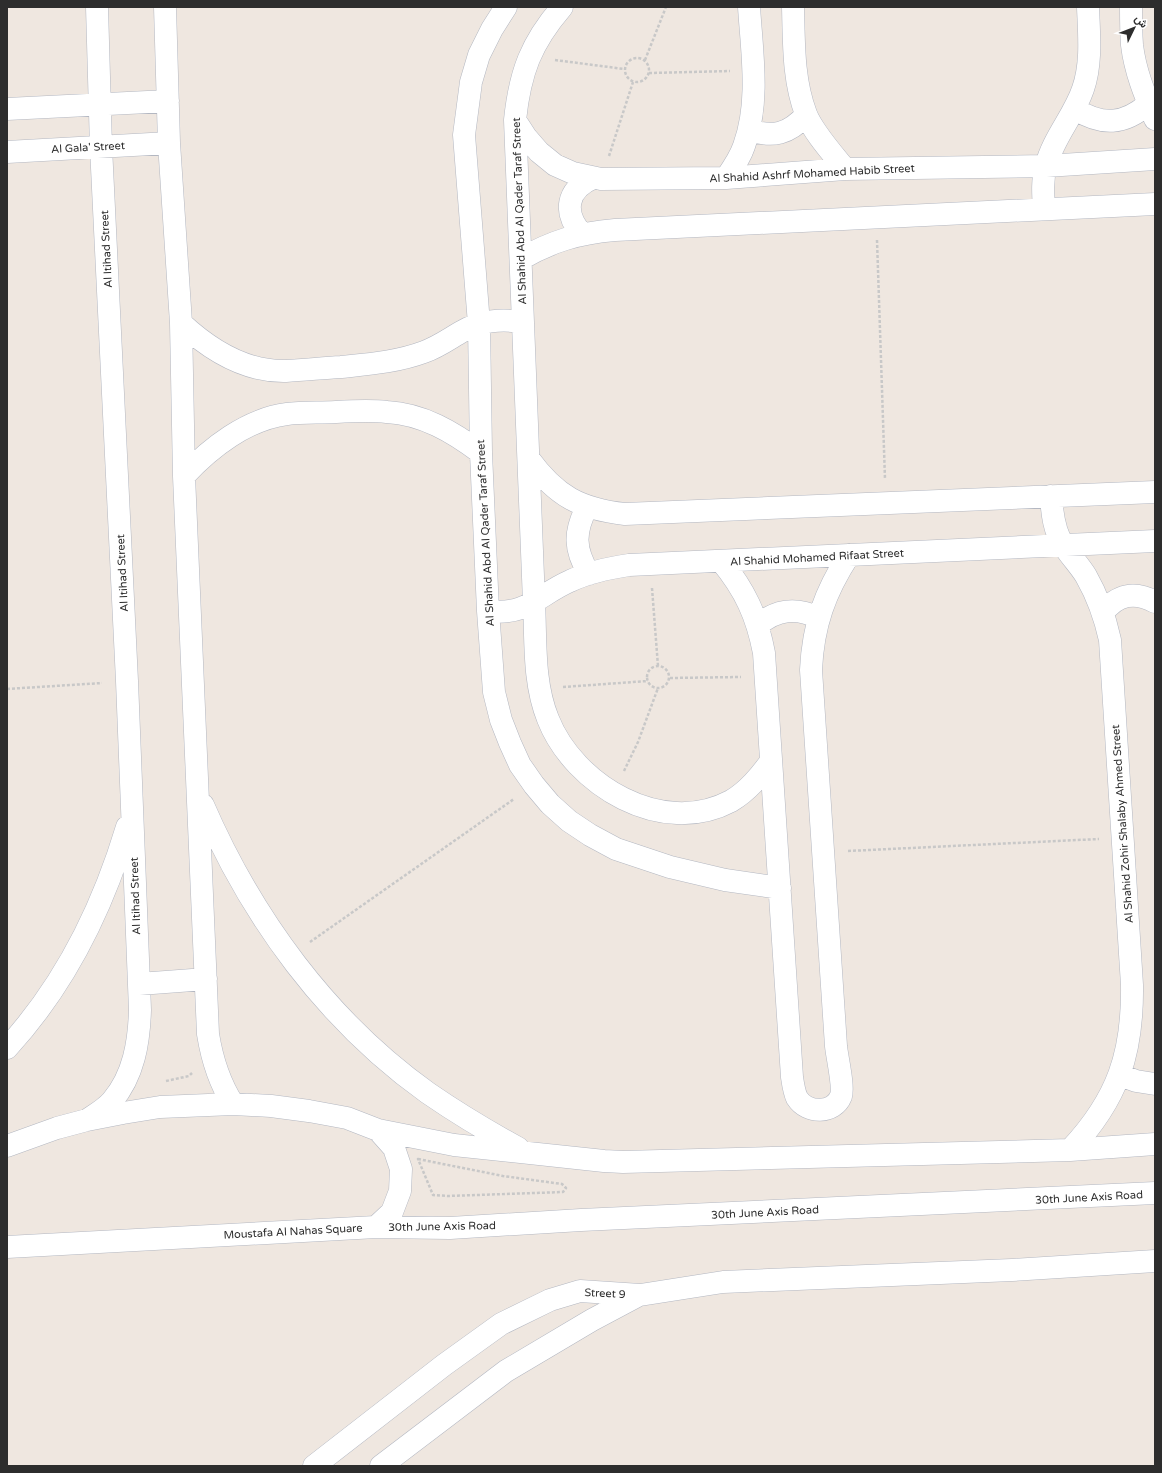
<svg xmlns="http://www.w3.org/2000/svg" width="1162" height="1473" viewBox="0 0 1162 1473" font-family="'Varela Round',Vazirmatn,sans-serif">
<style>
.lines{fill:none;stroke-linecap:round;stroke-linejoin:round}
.minor-casing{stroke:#b3b7c1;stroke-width:23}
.path{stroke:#c8c8c8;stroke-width:2.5;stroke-dasharray:3 2;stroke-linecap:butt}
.minor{stroke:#fff;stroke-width:22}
.labels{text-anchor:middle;stroke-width:3.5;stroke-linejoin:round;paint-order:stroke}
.street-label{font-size:11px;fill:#2d2d2d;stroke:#fff}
</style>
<rect width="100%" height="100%" fill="#efe7e0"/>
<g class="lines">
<defs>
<path id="minor" d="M165,7L169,143L181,323L184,476L208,1034C212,1059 219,1082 233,1104
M506,7L492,29L479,55L471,82L464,135L479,324L481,453L488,611L494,692L501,720L510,743L520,765L534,785L550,804L569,821L590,835L616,849L670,867L725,880L780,888
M562,7C531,43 520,72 515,120L534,602C536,641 533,682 548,719C574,785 662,838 731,801C748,791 760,776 771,761
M793,7C794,43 793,80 806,114C813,132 833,154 845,169
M1131,7C1131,19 1131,32 1132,45C1135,71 1145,95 1155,119
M7,109L168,101
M1075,109C1102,126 1124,125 1148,104
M515,120L526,137L539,152L555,165L573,173L601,179L726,178L845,169L1046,166L1155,159
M749,130C773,138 789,134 806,115
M7,152L169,143
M726,178C733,168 740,158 744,146C760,102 752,53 749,7
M1044,209C1043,194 1042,180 1046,166C1053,138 1074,116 1083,89C1092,63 1089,34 1088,7
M582,234C563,213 566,190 593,178
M521,259C552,241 579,233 615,230L1155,204
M181,323C210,350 246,372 286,371C305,370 323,368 341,367C370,364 397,362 424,352C438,347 449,339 461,332C481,320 501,319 523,322
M529,459C556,496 580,509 625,514L1155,492
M184,476C210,448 247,419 287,414C303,412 319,413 336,412C353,411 370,410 387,412C423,414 453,432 481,453
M1051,496C1052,513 1054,532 1064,546C1071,557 1080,566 1086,576C1098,597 1105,617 1110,640L1132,985C1133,1053 1118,1099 1070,1150
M587,507C574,532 574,549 589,574
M721,561C745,590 757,616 764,653L792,1077C793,1084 794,1092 797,1098C807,1114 834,1114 841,1096C844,1086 837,1057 836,1046L811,670C813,625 825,592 849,555
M488,611C527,616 538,595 570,581C589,572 609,568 629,565L1155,541
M1103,613C1117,594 1135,591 1155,602
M758,625C777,609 796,607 819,618
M203,805C252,918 327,1021 428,1093C457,1113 487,1131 518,1148
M139,984L206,979
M7,1048C64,986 103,907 127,827
M1120,1075L1136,1081L1155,1084
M87,1120C96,1114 105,1109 112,1101C134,1075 139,1042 140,1010L127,681L101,147L97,7
M378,1130L454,1145L604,1161L623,1162L1070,1150L1155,1144
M7,1146L57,1128L87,1120L123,1113L160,1107L233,1104L271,1106L309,1111L347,1118L378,1130L394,1148L401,1169L400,1191L392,1212L376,1227L7,1247
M376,1227L450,1228L581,1220L1155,1193
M314,1466L444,1365L501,1324L550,1300L580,1291L640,1295L723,1282L1012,1270L1155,1261
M381,1466L506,1371L592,1320L639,1295"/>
</defs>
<use href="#minor" class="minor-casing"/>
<path class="path" d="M625 70a12 12 0 1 1 24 0a12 12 0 1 1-24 0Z
M555,60L624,69
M645,60L666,7
M649,73L730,71
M609,156L633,82
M877,240L885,479
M652,588L658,666
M647 677a11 11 0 1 1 22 0a11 11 0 1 1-22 0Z
M670,678L741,677
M563,687L648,681
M7,689L102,683
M624,771L638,742L658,688
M848,851L1099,839
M310,942L514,799
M166,1081L189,1076L192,1073
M418,1159L503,1176L562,1184L566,1188L563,1192L448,1196L433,1195Z"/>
<use href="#minor" class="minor"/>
</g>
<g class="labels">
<g class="street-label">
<text transform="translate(88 147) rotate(-3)" y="4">Al Gala' Street</text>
<text transform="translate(812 173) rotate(-3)" y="4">Al Shahid Ashrf Mohamed Habib Street</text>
<text transform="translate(519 211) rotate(-92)" y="4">Al Shahid Abd Al Qader Taraf Street</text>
<text transform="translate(106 249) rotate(-93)" y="4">Al Itihad Street</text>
<text transform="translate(485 533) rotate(-93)" y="4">Al Shahid Abd Al Qader Taraf Street</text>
<text transform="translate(817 557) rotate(-3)" y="4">Al Shahid Mohamed Rifaat Street</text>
<text transform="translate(122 573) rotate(-93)" y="4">Al Itihad Street</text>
<text transform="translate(1122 824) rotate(-94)" y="4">Al Shahid Zohir Shalaby Ahmed Street</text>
<text transform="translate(135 896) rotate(-92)" y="4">Al Itihad Street</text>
<text transform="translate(1089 1197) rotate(-3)" y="4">30th June Axis Road</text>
<text transform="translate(765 1212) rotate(-3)" y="4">30th June Axis Road</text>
<text transform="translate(442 1226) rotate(-1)" y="4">30th June Axis Road</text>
<text transform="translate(293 1231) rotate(-3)" y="4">Moustafa Al Nahas Square</text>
<text transform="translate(605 1293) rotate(3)" y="4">Street 9</text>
</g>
</g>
<rect width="1162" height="1473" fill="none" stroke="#2d2d2d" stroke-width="16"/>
<g transform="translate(1134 28) rotate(47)" stroke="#ffffff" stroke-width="3" paint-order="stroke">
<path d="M0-3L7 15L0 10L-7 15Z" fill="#2d2d2d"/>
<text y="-6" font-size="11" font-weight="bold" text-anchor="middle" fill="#2d2d2d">ش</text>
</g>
</svg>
